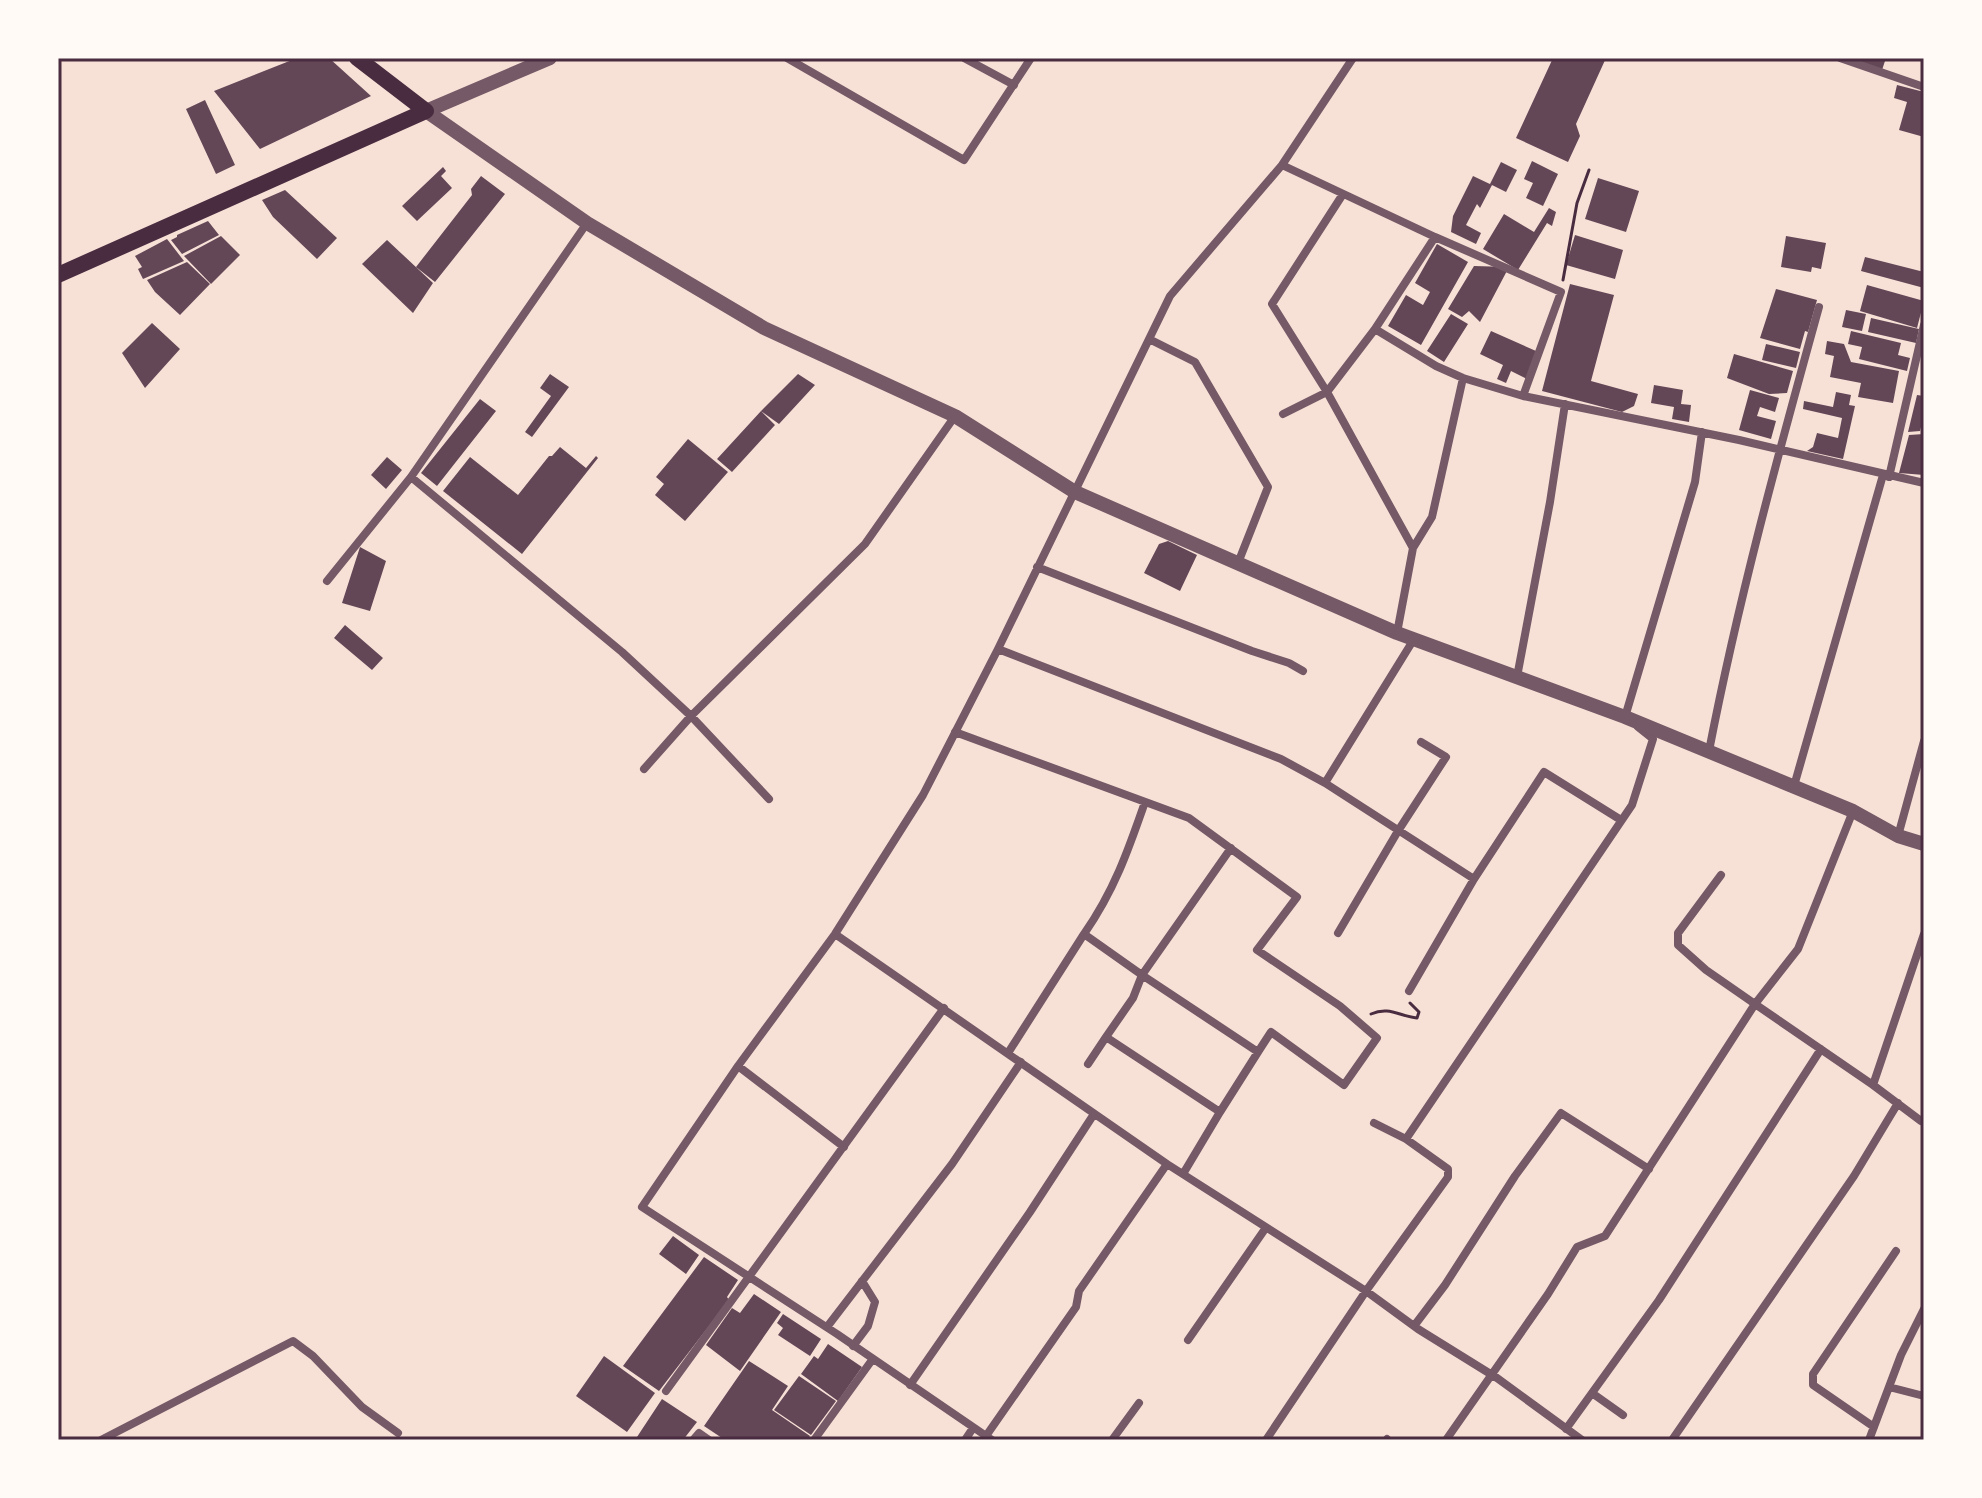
<svg xmlns="http://www.w3.org/2000/svg" width="1982" height="1498" viewBox="0 0 1982 1498" font-family="Karla,sans-serif">
<style>
.building{fill:#644757}
.lines{fill:none;stroke-linecap:round;stroke-linejoin:round}
.path{stroke:#4a2c40;stroke-width:3}
.minor{stroke:#755966;stroke-width:8}
.tertiary{stroke:#755966;stroke-width:14}
.secondary{stroke:#4a2c40;stroke-width:16}
.neatline{fill:none;stroke:#4a2c40;stroke-width:3}
</style>
<rect width="100%" height="100%" fill="#f7e1d7"/>
<path class="building" d="M297,58H329L371,96L260,149L214,91Z
M1553,58H1606L1576,124L1580,136L1568,162L1516,138Z
M1856,58H1886L1882,70L1857,61Z
M1897,85L1924,92V137L1899,130L1907,102L1894,98Z
M205,100L235,165L216,174L186,109Z
M1532,161L1558,174L1543,206L1526,198L1533,183L1524,179Z
M1501,162L1517,170L1506,192L1490,184Z
M443,167L446,171L441,176L452,188L417,221L402,206Z
M481,176L505,194L435,282L416,267L472,195L471,189Z
M1473,176L1492,185L1480,208L1477,204L1466,225L1481,233L1476,244L1451,232L1453,216Z
M1598,178L1639,191L1626,232L1585,219Z
M285,190L337,238L317,259L273,217L262,200Z
M1549,208L1556,212L1552,226L1547,223L1518,270L1483,249L1504,214L1534,232Z
M208,221L219,235L182,254L171,240L177,237V235Z
M1575,235L1623,250L1615,279L1566,265Z
M221,236L240,255L211,284L184,256Z
M1786,236L1826,243L1821,269L1812,267L1811,272L1781,267Z
M167,239L184,261L143,279L138,269L142,267L135,256Z
M387,240L433,283L413,313L362,264Z
M1437,244L1468,262L1421,345L1388,326L1406,295L1423,305L1430,292L1415,283Z
M1865,257L1924,272V288L1861,271Z
M187,262L210,284L180,315L155,292L147,280Z
M1474,266L1509,267L1480,322L1469,311L1462,317L1448,309Z
M1570,284L1614,295L1591,381L1638,394L1634,406L1622,412L1542,391Z
M1867,285L1924,301L1917,328L1860,311Z
M1776,289L1817,300L1808,332L1805,331L1800,349L1760,338Z
M1846,310L1866,314L1862,331L1842,327Z
M1451,314L1468,324L1444,362L1427,351Z
M1871,318L1919,329L1916,343L1868,332Z
M152,323L180,349L145,388L122,353Z
M1491,331L1536,351L1527,379L1511,371L1506,383L1497,379L1503,365L1480,354Z
M1851,331L1901,343L1898,355L1910,358L1907,371L1859,359L1862,347L1848,344Z
M1827,341L1844,344L1851,362L1899,371L1893,403L1858,397L1861,383L1830,377L1834,356L1825,354Z
M1766,344L1800,352L1796,368L1762,360Z
M1734,354L1793,371L1787,393L1769,394L1727,378Z
M550,374L569,387L532,437L525,432L551,396L540,388Z
M798,374L815,385L779,424L761,411Z
M1654,385L1683,390L1681,404L1691,405L1689,422L1672,419L1674,407L1651,403Z
M1750,390L1779,398L1775,412L1760,407L1757,416L1776,421L1771,439L1739,430Z
M1836,392L1851,395L1849,405L1855,406L1843,459L1807,451L1813,447L1817,433L1838,438L1842,418L1803,409L1804,401L1833,407Z
M1917,395L1924,396V416L1920,431L1908,432Z
M480,399L496,411L437,486L421,473Z
M761,411L775,425L732,472L717,459Z
M1924,434V475L1899,473L1909,435Z
M688,439L728,472L685,521L655,495L664,484L656,477Z
M560,447L586,468L596,456L598,458L522,554L443,491L470,457L518,495L549,456H552Z
M387,457L402,470L386,489L371,475Z
M1168,541L1197,555L1180,591L1144,573L1159,544Z
M360,547L386,561L370,611L342,603Z
M345,625L383,658L372,670L334,638Z
M673,1236L699,1255L686,1274L659,1254Z
M704,1257L738,1280L727,1297L729,1300L659,1391L623,1366Z
M754,1294L781,1312L740,1371L706,1345L732,1308L740,1313Z
M783,1314L821,1339L810,1356L778,1335L783,1328L777,1323Z
M828,1344L862,1367L838,1401L801,1374L814,1356L818,1359Z
M604,1356L655,1393L627,1432L576,1396Z
M749,1361L788,1386L772,1410L810,1436L807,1440H725L704,1426Z
M799,1376L836,1401L811,1435L774,1410Z
M662,1399L697,1422L683,1440H635Z"/>
<g class="lines">
<path class="path" d="M1563,280L1577,203L1589,170
M1371,1014C1389,1006 1399,1016 1417,1018L1419,1012L1410,1003"/>
<path class="minor" d="M787,58L964,160L1031,58
M964,58L1014,85
M1840,58L1924,87
M1282,165L1435,237L1561,292L1523,396
M1343,194L1272,304L1327,392L1413,548
M1375,329L1436,366L1463,378L1523,396L1739,440L1924,483
M1149,339L1195,362L1268,487L1238,563
M1283,414L1327,392L1375,329L1435,237
M411,477L622,652L691,716L769,799
M1889,477L1924,325
M1037,567L1252,651L1289,663L1303,671
M327,581L411,477L587,223
M1397,633L1413,548L1432,517L1463,378
M998,649L1281,759L1325,783L1414,639
M1517,677L1550,502L1565,404
M1627,719L1625,717L1695,482L1702,432
M955,732L1189,818L1297,897L1257,950L1340,1006L1377,1038L1344,1085L1271,1032L1258,1052L1142,975L1231,848
M1709,751C1738,601 1778,455 1819,307
M644,769L691,716L865,544L955,416
M1325,783L1474,879L1544,772L1621,820
M1794,786L1883,475
M1853,811L1798,949L1755,1004L1873,1085L1924,934
M1898,836L1924,741
M1338,933L1398,831L1446,757L1421,742
M835,934L1167,1164L1366,1291L1418,1329L1497,1378L1582,1440
M1084,934C1114,891 1128,851 1145,802
M1409,991L1474,879
M1008,1053L1084,934L1142,975L1133,998L1106,1037
M1088,1064L1106,1037L1220,1112L1258,1052
M738,1066L844,1147
M1873,1085L1921,1121
M1406,1139L1632,805L1653,739L1638,727
M1183,1174L1220,1112
M1414,1326L1445,1285L1515,1176L1561,1113L1649,1169
M827,1327L952,1164L1021,1062
M1188,1340L1265,1229
M853,1346L868,1326L875,1302L862,1281
M910,1385L1030,1212L1094,1114
M1889,1387L1924,1396
M666,1391L944,1008
M1592,1393L1623,1415
M1874,1427L1813,1385V1374L1896,1251
M1566,1429L1659,1300L1821,1049
M986,1436L1076,1307L1079,1291L1167,1164
M1387,1439L1388,1440
M101,1440L293,1341L313,1356L362,1407L398,1433
M693,1440L699,1433L709,1440
M814,1440L872,1360
M965,1440L973,1428
M992,1440L837,1334L642,1207L738,1066L835,934L923,795L998,649L1170,296L1282,165L1353,58
M1112,1440L1139,1403
M1266,1440L1366,1291L1448,1177V1169L1406,1139L1374,1123
M1446,1440L1548,1294L1577,1247L1605,1236L1755,1004L1706,970L1678,945V933L1721,875
M1672,1440L1854,1176L1898,1103
M1869,1440L1901,1355L1924,1309"/>
<path class="tertiary" d="M426,111L587,223L764,328L955,416L1075,492L1397,633L1625,717L1853,811L1898,836L1924,844
M426,111L550,58"/>
<path class="secondary" d="M58,275L426,111L357,58"/>
</g>
<rect width="1982" height="1498" fill="none" stroke="#fffaf5" stroke-width="120"/>
<rect x="60" y="60" width="1862" height="1378" class="neatline"/>
</svg>
